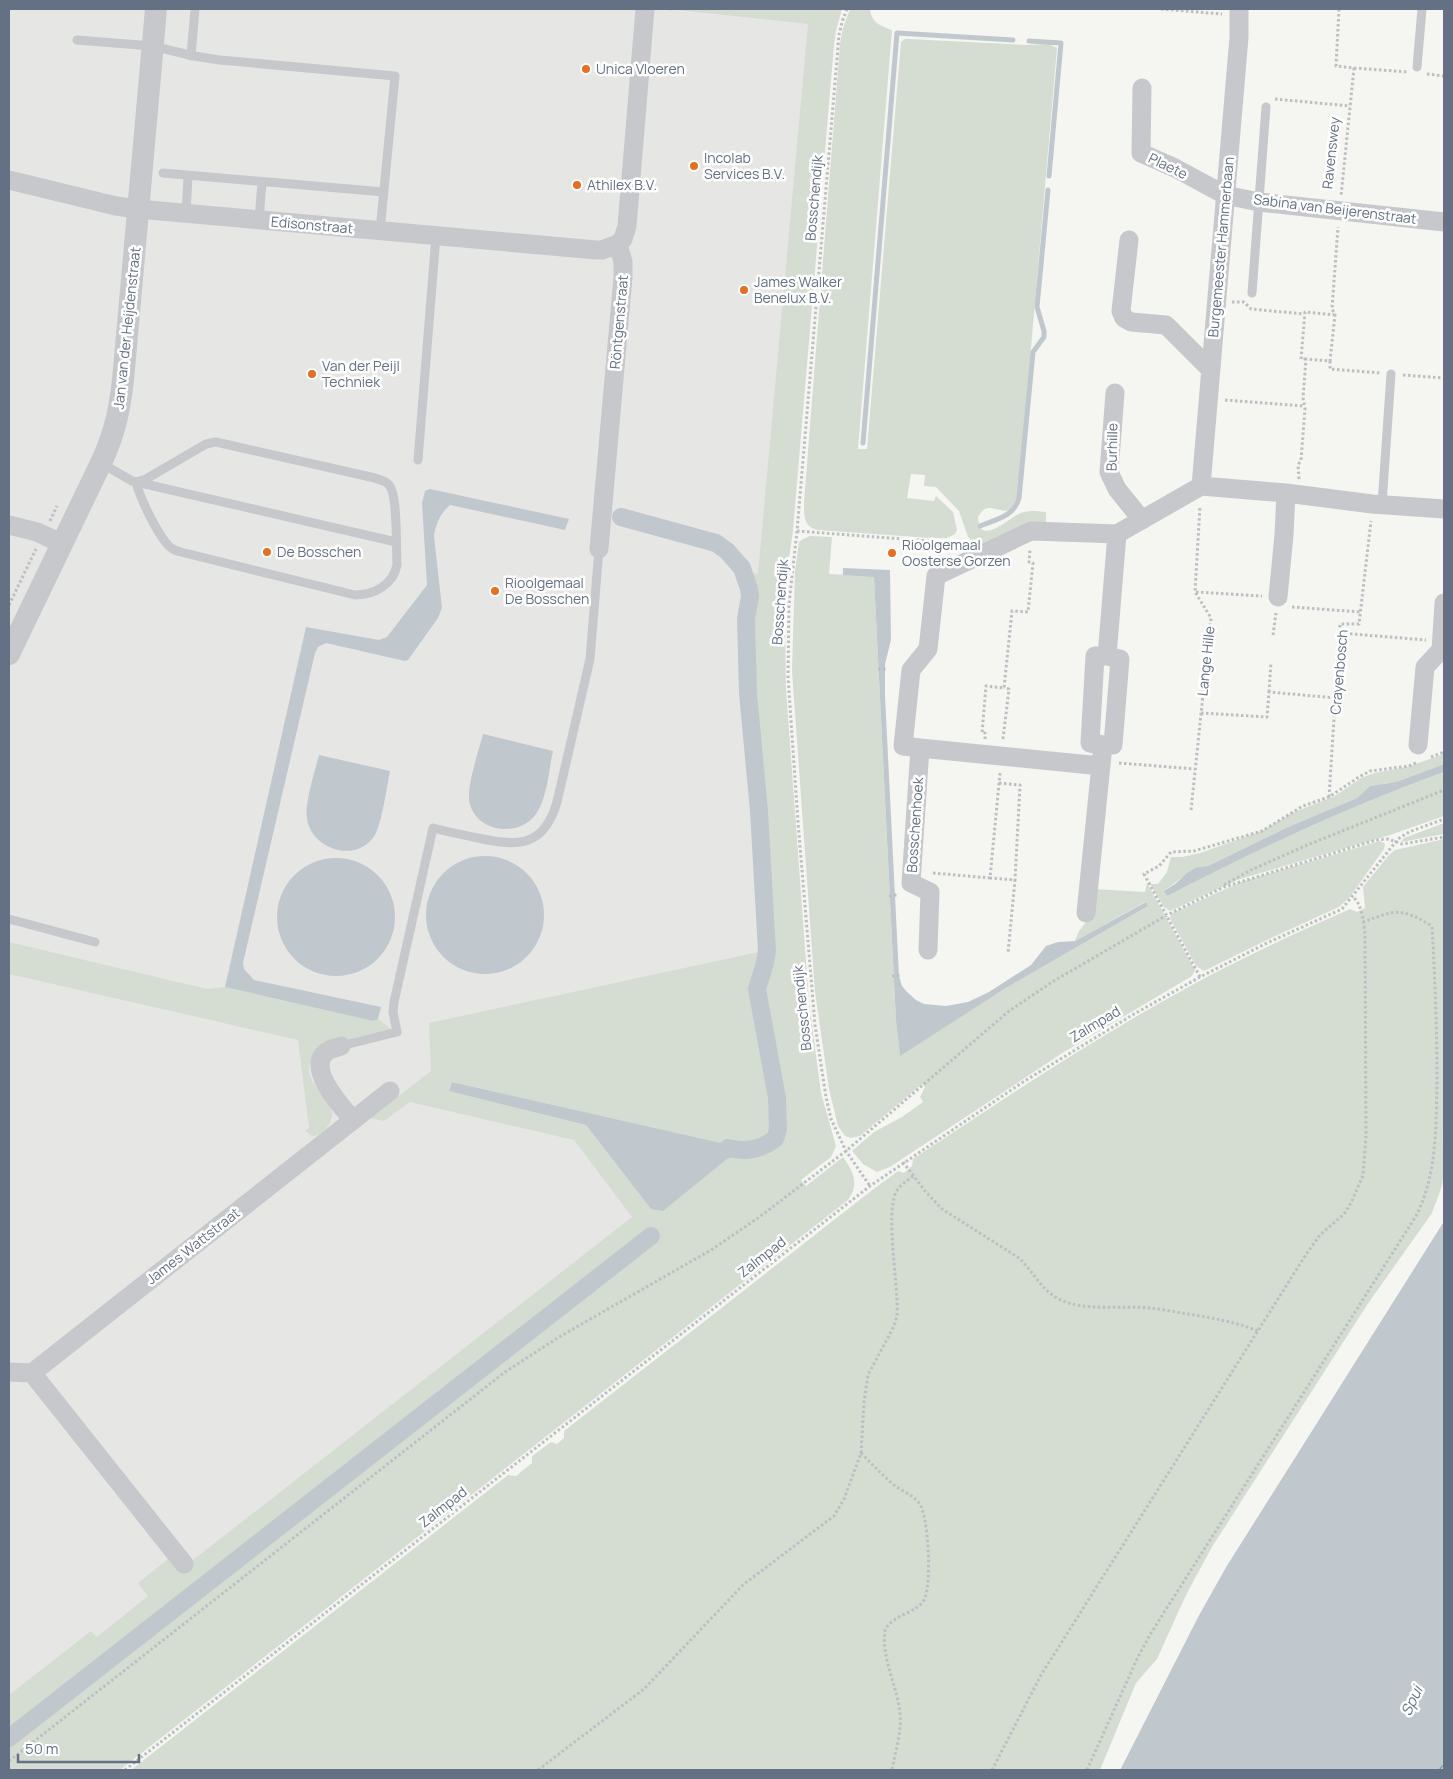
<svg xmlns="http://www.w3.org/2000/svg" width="1453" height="1779" viewBox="0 0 1453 1779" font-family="Manrope,sans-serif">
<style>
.built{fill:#e6e6e5}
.green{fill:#d5ddd3}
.water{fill:#c0c8ce}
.pier{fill:#f5f6f2}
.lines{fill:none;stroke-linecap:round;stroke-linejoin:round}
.stream{stroke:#c0c8ce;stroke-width:5}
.canal{stroke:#c0c8ce;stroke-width:18}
.ferry{stroke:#657887;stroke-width:1;stroke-dasharray:6 5;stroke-linecap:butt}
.path{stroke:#bdbec1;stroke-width:3;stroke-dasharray:2.5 2.5;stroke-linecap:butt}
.service{stroke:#c6c8cc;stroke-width:9}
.minor{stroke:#c6c8cc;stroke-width:19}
.tertiary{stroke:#c6c8cc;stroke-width:22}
.poi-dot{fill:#e47123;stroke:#fff;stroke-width:2}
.labels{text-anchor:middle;stroke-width:5;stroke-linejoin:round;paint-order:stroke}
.poi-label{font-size:14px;fill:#647083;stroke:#fff;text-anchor:start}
.street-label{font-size:14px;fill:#647083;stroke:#fff}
.water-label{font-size:15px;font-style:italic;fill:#657887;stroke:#fff}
</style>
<rect width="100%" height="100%" fill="#f5f6f2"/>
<path class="built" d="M9,9H820L765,579L773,1134L167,1586L9,1711Z"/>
<path class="green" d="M669,9H842L836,31L834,45L793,531L788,565L785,627L786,689L809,1002L821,1093L836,1146L831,1157L801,1180L806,1186L843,1157C853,1171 860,1184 848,1200L120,1770H9V1695L91,1631L97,1637L148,1596L138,1583L168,1559L179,1571L632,1217L574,1140L410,1102L384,1121L370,1118L431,1071L429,1023L763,951L753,978L751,1001L775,1118C774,1150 757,1148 730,1145L452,1082L450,1091L586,1125L651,1209L727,1159C735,1155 742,1155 750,1155C779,1152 784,1135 782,1110L761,991C762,978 770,968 771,955L764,803L752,632C751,612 755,593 751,573L758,574L808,24L678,10L669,11Z
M850,9H870C871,22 880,26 892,30L858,449H867L901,42L905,39H909L1027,45L1049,44L1057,48L1018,498L1010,510C997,514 988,499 978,517C979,549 1011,516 1021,513C1029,510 1037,511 1046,512V525L980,548L968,537L959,511L936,487L924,486L925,475L911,474L907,498L934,501L936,496L953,512L957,530L955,534L947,538H931L817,530C803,526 804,514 804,502L840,44L843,28Z
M810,536L832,537L829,574L874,576L896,1021L900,1055L1006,988L1148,906L1145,902L1075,941L1079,931L1092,915L1095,889L1145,892L1147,883L1195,970L1192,976L1064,1052L890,1167L877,1172L863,1164L852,1151L874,1132L902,1117L923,1102L920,1097L925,1087L922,1084L860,1136L851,1138L845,1136L838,1126L829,1089L815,992L792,671L795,571L799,542L803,539Z
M1444,754V764L1396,782L1370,786L1357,798L1288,827L1208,866C1187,870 1180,880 1164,891L1167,895C1257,849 1349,807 1444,772V816L1390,835L1237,880L1170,911L1164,907L1150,884H1158L1167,872L1171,857H1182L1200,853L1262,831L1292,813L1335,796L1361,778L1374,773L1407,767Z
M1444,823V834L1401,842L1404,838Z
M1444,839V1121C1441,1140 1445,1159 1443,1178C1442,1190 1436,1201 1432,1213L1367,1305L1212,1547L1186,1595L1157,1659L1136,1683L1100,1770H131L508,1475L516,1476L532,1463V1456L551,1442L557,1444L564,1438V1431L871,1191L898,1171L904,1173L912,1166L913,1159C1002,1100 1090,1041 1183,990C1237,960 1293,934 1350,909L1357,912L1365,908L1363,887L1389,855L1395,850Z
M1380,841L1385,844L1384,849L1349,898L1339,907L1269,939L1204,971L1196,966L1170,918L1171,915L1173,913L1241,882Z
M9,942L207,989L225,987L373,1021L378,1019L394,1031L318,1052C314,1057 309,1062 309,1069C309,1091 344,1101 328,1126C324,1132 319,1136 312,1136L305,1131L309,1128L298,1040L9,974Z"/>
<path class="water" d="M430,489L569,519L565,530L450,505C440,514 436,523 434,536L442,608L438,618L408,660L405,661L326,643L318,647L315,653L243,963L244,969L254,980L381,1007L378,1019L373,1021L225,987L306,627L379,640L387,637L427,585L422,503L425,491Z
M843,568L890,570L891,640L885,664V696L899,976L902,986L907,992L916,1000L924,1004L946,1006L968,1002L989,992L1031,965L1046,946L1058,942L1075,941L1146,902L1148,906L1006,988L900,1056L896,1021L874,577L843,575Z
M483,734L553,751C549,769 547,799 536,814C518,840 471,831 469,798C468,782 479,750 483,734Z
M319,755L390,771C387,786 382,822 375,835C357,864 312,850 307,819C304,804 315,771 319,755Z
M1444,764V772C1349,807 1257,849 1167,896L1164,891L1175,884L1187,873L1195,868L1208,866L1288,827L1357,798L1370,786L1396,782Z
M426 915a59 59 0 1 1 118 0a59 59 0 1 1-118 0Z
M277 917a59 59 0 1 1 118 0a59 59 0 1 1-118 0Z
M452,1082L730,1145L752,1146V1155H737L727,1159L663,1211L651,1209L586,1125L449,1091Z
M1444,1221V1770H1120L1199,1615L1226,1567Z"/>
<path class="pier" d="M1444,1218V1221L1226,1567L1199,1615L1120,1770H1118L1197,1614L1224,1566L1377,1322Z"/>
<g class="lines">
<path class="stream" d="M1029,41L1061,43L1049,176
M863,443L897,33L1013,40
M980,526C995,520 1015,516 1019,498L1033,352L1044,337V331L1037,307L1048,190"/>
<path class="canal" d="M621,517L716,543L727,551L742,568L749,589L750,596L746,619L748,693L759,811L767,951L765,963L757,989L777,1098L778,1129L775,1139C760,1150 746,1152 728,1148
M9,1738L651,1236"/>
<path class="ferry" d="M1439,1770L1444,1764"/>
<path class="path" d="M847,9L842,22L839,35L797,531L789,604L788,677L798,822L815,1025L826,1097L831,1119L846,1151L870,1186
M1161,9L1222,14
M1339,9L1336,66L1354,68L1341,196
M1354,68L1408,72
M1427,74L1444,76
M1275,99L1350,106
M1232,302H1244L1251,309L1304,314
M1306,359H1301L1305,312L1335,315
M1330,361V369L1381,373
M1403,375L1444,378
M1225,400L1304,406
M1299,479L1298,465L1301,460L1305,409L1303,398L1306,359L1330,361L1335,315L1332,309L1338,227
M50,521L57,506
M797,531L943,542L946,544L950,552
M1196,592L1262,596
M9,605L36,549
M1292,607L1361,612
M1340,633L1426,640
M1273,635L1276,613
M878,669H886
M1269,692L1271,662
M1201,713L1267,717L1269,692L1336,698
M985,739V733H982L986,686L1004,688L1012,611L1028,612L1033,563L1029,562L1030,549
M1003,739L1009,689L1004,688
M1431,757L1444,752
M1119,763L1195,769
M1000,773L990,878L1015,880L1008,953
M999,783L1020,785L1015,880
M1329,797L1340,624H1359L1371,521
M1191,810L1211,618L1195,592L1200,506
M933,873L990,878
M1224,885L1251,870L1305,846L1444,790
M889,896L897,895
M892,976L902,975
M1200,977L1144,874L1159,866L1171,852L1194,851L1262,831L1303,806L1329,797L1359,777L1370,771L1409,766L1418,762
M903,1162L925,1191L942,1209L1019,1258C1033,1271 1041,1290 1059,1299C1083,1312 1122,1305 1150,1308C1162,1309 1175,1312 1188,1314C1212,1318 1236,1322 1258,1331
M861,1453C872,1464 882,1475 894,1485C902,1491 913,1495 919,1503C929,1516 932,1585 924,1600C916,1614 893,1614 885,1630C881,1658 897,1685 900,1713C902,1732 895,1752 892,1770
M9,1761L505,1372L559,1337L711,1250L758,1218L846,1151L1009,1011L1052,982L1167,915L1224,887L1376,840L1388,839L1402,844L1444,837
M125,1770L870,1186L1023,1082L1134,1014L1200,977L1267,943L1342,909L1398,839L1409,832L1444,819
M538,1770L644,1689L744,1584L834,1516L844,1499L861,1453L864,1402L868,1375L894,1326L897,1316C899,1286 885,1216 896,1192C900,1185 907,1181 913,1176
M992,1770L1041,1675L1305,1256L1320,1235L1344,1214L1352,1201L1363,1175L1366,1137L1365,934C1364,923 1362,904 1353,897
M1087,1770L1137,1659L1151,1633L1416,1216C1437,1175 1436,1127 1437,1082C1437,1030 1435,978 1432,926C1400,907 1396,910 1363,922"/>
<path class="service" d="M77,40L152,46L194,56L220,60L395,76L380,231
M191,56L195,9
M1417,67L1422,9
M163,173L384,192
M186,214L188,176
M259,220L262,182
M1252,293L1266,107
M216,442L375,478C380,480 386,481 389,485C398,494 396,550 397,565C393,585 374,595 355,595L181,552C177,551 173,550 170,547C158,536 140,498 136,482L146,479L206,444Z
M418,460L436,236
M101,463L132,481L396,542
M1382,504L1391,374
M9,919L95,942
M341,1046L397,1032L393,1012L394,1002L433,828C448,832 463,835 478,838C518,847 544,847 557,802L590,659L599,549"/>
<path class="minor" d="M1239,9V37L1201,486L1286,493L1372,504L1444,509
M1142,88L1141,153L1175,168L1225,195L1259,202L1444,222
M9,180L116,206L138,209L596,250H602L618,244
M1129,240L1121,311L1124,318L1131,322L1166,325L1211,370
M1115,393L1109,472L1117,489L1142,520
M9,525L37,532L63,544
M599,549L623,277V262L618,244L623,239L627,226L645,9
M1278,597L1284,535L1286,493
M1441,650L1444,603
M1103,745H1113L1120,659L1107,656
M1418,745L1425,667L1441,650L1444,652
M920,748L1101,766
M1086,913L1103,745L1090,743L1095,656H1107L1117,534L1201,486
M928,950L930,892L911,883L920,748L903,746L911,670L928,649L936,576L1031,531L1117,534
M341,1046C336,1048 330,1049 326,1052C306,1069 342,1107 353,1120
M9,1372L32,1373L390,1091
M32,1373L184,1564"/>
<path class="tertiary" d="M9,654L101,463C116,431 121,404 124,369L156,9"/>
</g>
<g class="poi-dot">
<circle cx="586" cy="69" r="5"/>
<circle cx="694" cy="166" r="5"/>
<circle cx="577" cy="185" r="5"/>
<circle cx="744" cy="290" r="5"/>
<circle cx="312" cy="374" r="5"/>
<circle cx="267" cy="552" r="5"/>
<circle cx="892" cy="553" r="5"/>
<circle cx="495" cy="591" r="5"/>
</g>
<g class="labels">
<g class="poi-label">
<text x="596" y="74">Unica Vloeren</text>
<text x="704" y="163">Incolab<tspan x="704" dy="16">Services B.V.</tspan></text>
<text x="587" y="190">Athilex B.V.</text>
<text x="754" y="287">James Walker<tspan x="754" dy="16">Benelux B.V.</tspan></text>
<text x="322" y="371">Van der Peijl<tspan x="322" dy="16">Techniek</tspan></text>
<text x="902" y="550">Rioolgemaal<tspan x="902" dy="16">Oosterse Gorzen</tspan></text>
<text x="277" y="557">De Bosschen</text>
<text x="505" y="588">Rioolgemaal<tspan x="505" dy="16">De Bosschen</tspan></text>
</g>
<g class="street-label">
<text transform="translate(1331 153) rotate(-84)" y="5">Ravenswey</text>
<text transform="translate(1168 166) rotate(26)" y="5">Plaete</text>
<text transform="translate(814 198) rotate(-85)" y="5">Bosschendijk</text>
<text transform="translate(1335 209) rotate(7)" y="5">Sabina van Beijerenstraat</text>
<text transform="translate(312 225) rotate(5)" y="5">Edisonstraat</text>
<text transform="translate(1221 247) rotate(-85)" y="5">Burgemeester Hammerbaan</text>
<text transform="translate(619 322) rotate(-85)" y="5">Röntgenstraat</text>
<text transform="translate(127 328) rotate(-84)" y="5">Jan van der Heijdenstraat</text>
<text transform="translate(1112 447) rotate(-89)" y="5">Burhille</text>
<text transform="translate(780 602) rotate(-86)" y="5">Bosschendijk</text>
<text transform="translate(1206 661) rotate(-84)" y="5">Lange Hille</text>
<text transform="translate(1339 672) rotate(-85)" y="5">Crayenbosch</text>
<text transform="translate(915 825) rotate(-86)" y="5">Bosschenhoek</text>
<text transform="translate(802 1008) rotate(-96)" y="5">Bosschendijk</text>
<text transform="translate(1095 1024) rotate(-31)" y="5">Zalmpad</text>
<text transform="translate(193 1246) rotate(-38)" y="5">James Wattstraat</text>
<text transform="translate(762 1257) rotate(-38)" y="5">Zalmpad</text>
<text transform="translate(443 1507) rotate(-38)" y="5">Zalmpad</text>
</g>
<g class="water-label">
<text transform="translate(1412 1701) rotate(-65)" y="5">Spui</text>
</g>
</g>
<rect width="1453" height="1779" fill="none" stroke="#647083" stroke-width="20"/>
<path d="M18 1754v8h121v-8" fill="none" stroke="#647083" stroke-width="2.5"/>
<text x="25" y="1754" font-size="15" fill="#647083" stroke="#ffffff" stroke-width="4" paint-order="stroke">50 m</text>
</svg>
